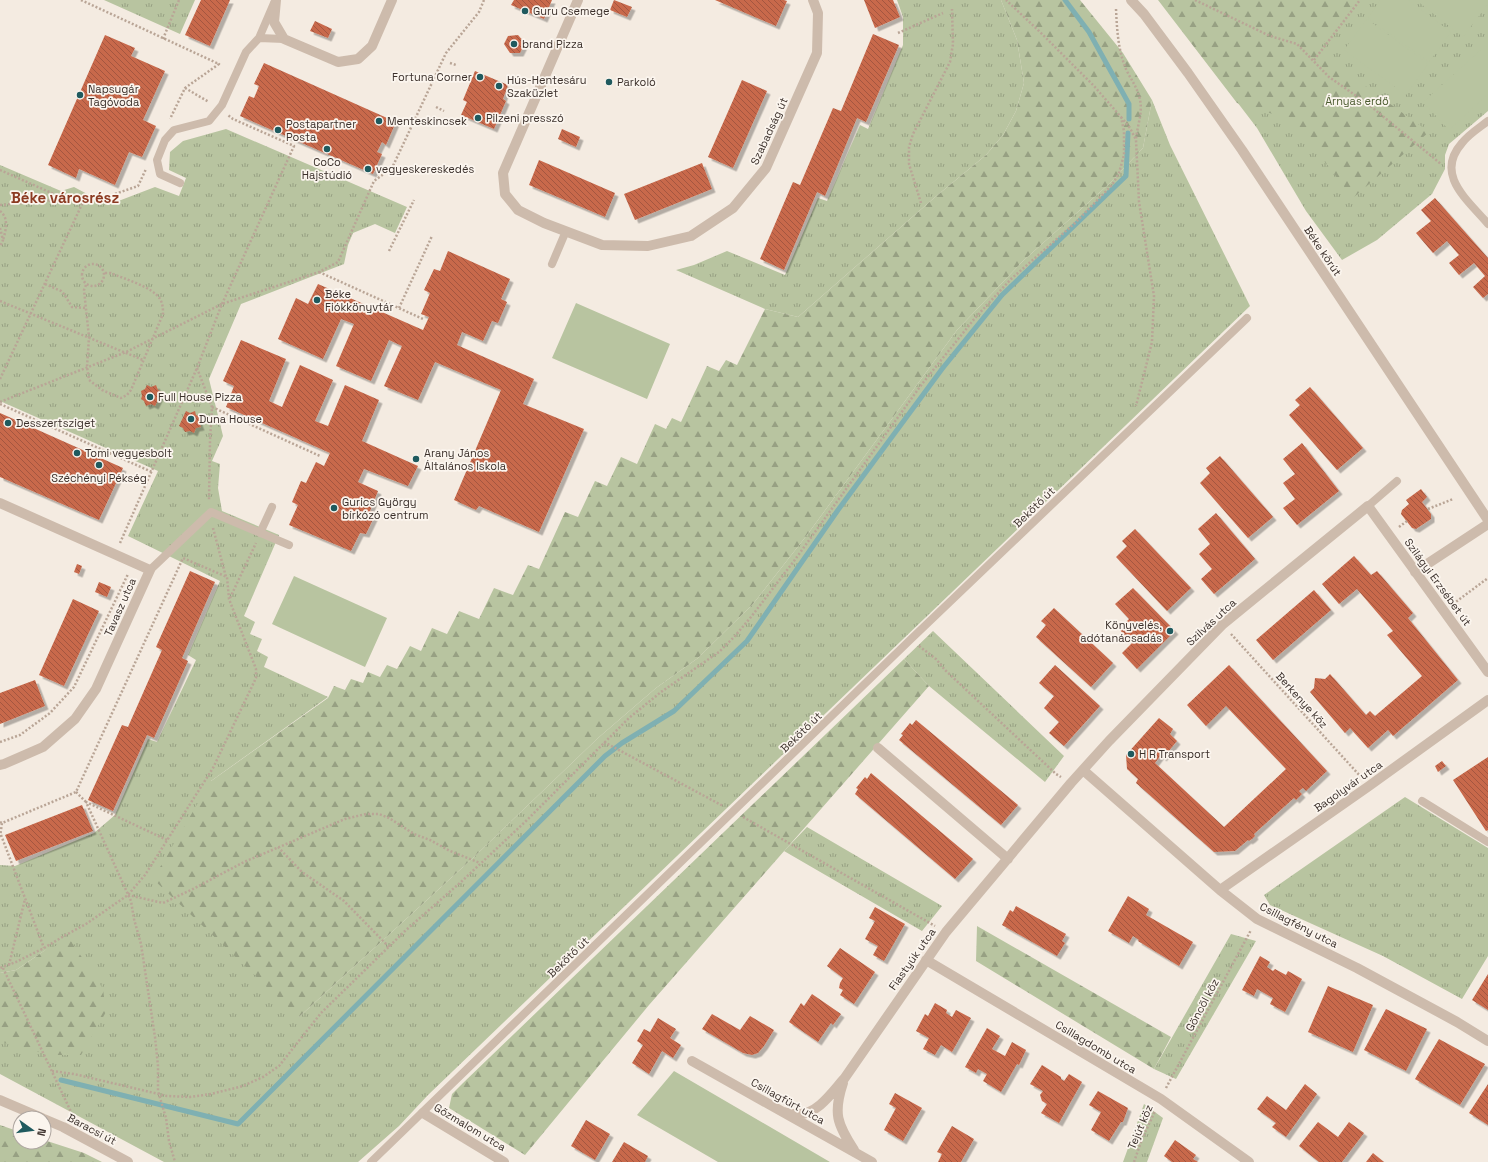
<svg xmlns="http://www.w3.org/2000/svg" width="1488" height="1162" viewBox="0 0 1488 1162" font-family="'Space Grotesk',sans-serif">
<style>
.grass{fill:url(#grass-tufts)}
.forest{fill:url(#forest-firs)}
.garden{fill:#b8c4a0}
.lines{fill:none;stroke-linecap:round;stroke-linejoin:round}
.stream{stroke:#7fb0b2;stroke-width:5}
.building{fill:url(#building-back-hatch);filter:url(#shadow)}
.path{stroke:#b9a596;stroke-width:2.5;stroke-dasharray:2 2;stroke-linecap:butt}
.service{stroke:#cdbbac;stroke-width:8}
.minor{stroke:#cdbbac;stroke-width:10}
.tertiary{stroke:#cdbbac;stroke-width:10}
.poi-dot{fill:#1f5a5e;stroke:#fbf5ee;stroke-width:1.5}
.labels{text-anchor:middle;stroke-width:3.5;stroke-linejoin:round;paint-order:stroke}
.poi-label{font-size:11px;fill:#3b302b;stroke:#fbf5ee;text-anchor:start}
.park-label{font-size:11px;fill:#4a5a2e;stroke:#fbf5ee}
.street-label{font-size:11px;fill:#3b302b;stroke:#fbf5ee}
.district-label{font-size:15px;font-weight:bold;fill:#8c3b22;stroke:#fbf5ee}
</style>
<defs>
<pattern id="grass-tufts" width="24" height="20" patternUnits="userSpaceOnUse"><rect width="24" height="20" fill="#b8c4a0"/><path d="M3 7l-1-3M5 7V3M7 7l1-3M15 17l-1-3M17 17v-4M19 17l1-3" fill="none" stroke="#97a083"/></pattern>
<pattern id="forest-firs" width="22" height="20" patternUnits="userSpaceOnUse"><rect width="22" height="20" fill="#b8c4a0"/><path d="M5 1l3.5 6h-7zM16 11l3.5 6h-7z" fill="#97a083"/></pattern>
<pattern id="building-back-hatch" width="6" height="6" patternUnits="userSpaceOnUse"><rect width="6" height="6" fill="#c8694b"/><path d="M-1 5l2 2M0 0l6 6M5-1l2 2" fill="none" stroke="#a4573f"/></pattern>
<filter id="shadow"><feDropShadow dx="3.5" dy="3.5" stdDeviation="0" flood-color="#0004"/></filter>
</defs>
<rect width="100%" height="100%" fill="#f4ebe1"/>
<path class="grass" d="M104,0H195L180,34Z
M897,0H1001L1017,40L1024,83L1016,111L1003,135L986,155L934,198L798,317L765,309L676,270L694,265L727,251L785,275L818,198L827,201L860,125L868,129L903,45V17Z
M1159,0H1488V111L1449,144L1445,155V169L1432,194L1377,240L1342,260L1306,211L1257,128Z
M1152,100L1170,145L1250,306L428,1095L399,1126L358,1162H164L0,1074V986L47,949L16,970L0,973V865L15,866L94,833L115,815L148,739L157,742L196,660L188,655L220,581L128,536L158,471L0,401V165L61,191L74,187L108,205L155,187L179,196L186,178L169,170L170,152L183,141L226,129L407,207L395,233L375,224L353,233L348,245L344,264L241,304L209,379L223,436L212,461L220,464L218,488L222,511L279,535L244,616L255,622L250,634L262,639L257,651L268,657L264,667L328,697L211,781L299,1017L475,856L598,738L656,688L698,658L753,604L807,535L957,330L1023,261L1109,184L1143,148Z
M933,631L1064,756L1045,782L929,686L904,659Z
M1405,797L1488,848V956L1462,999L1383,956L1270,905L1264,895Z
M807,827L942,906L922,931L784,851Z
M1231,934L1256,941L1176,1079L1154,1069Z
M1144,1104L1163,1118L1147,1162H1123Z"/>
<path class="forest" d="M1001,0H1080L1123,53L1152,100L1143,148L1109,184L1023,261L957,330L807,535L753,604L698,658L656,688L598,738L475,856L299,1017L153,879L211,781L328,698L334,686L345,690L351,679L363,683L368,672L380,677L387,665L397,669L410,646L421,651L432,628L447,634L459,611L479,619L494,588L513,595L528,565L539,569L565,512L578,517L595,481L607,486L621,457L637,464L655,424L666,429L672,418L681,422L707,366L719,371L726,360L737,365L765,309L798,317L934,198L986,155L1003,135L1016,111L1024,83L1017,40Z
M1158,0H1357L1317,51L1429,132L1353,198L1292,120L1237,103Z
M904,659L929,686L649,1005L525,1155L449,1108L452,1094L463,1083Z
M977,926L1171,1037L1154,1069L976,961Z
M71,941L103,989L106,1012L81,1055H58L25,1050L0,1041V973L16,970L47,949Z
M0,1125L20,1132V1142H44V1140L84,1153L102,1162H0Z"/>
<path class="garden" d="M1380,0H1408L1451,32L1429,62L1368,18Z
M1416,0H1488V4L1463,37Z
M1367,19L1428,64L1406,95L1344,50Z
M1482,49L1488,55V94L1449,130L1423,102Z
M576,303L670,344L647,399L552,358Z
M294,576L387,618L365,667L272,624Z
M674,1071L830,1162H718L637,1115Z"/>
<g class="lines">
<path class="stream" d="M1065,0L1089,32L1129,104V119
M61,1080L238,1124L605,756L622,743L674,711L747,641L838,510L942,369L1002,295L1126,176L1128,133"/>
</g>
<path class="building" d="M201,0H230L210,46L185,35Z
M514,0H552L544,19L511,5Z
M614,0L632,7L627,17L610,10Z
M715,0H784L787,1L776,26Z
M864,0H893L900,17L875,28Z
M315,21L332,29L328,38L310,31Z
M873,34L899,45L866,122L857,118L825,196L817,192L784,270L760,259L793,182L800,185L833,108L841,111Z
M105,35L135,48L131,56L165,71L143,120L156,126L142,157L129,152L115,185L79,169L76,178L48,165Z
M518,35L525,43L520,53H510L504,44L508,36Z
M264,63L396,122L386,145L382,142L377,152L382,154L373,174L240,116L249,96L254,98L259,86L254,84Z
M475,71L508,85L503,99L506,101L494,129L461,115L467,102L463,100Z
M742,80L767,91L733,168L708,157Z
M562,129L580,137L576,147L558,139Z
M539,160L615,193L605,217L529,185Z
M702,163L712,189L635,220L624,194Z
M1435,198L1488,258V294L1483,298L1473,287L1485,276L1474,263L1459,275L1449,263L1459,255L1447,241L1433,253L1416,233L1431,221L1421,210Z
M448,251L510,279L501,299L507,302L498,323L492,321L483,341L462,332L457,345L534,379L523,404L584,429L539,532L479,506L476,510L454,500L501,390L435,362L418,400L384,386L402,346L389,340L371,381L336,366L354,324L341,319L323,359L278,339L296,298L308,304L318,284L423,330L429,317L421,314L430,293L424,290L434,269L440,271Z
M241,340L286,359L269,401L282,407L300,365L333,380L315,421L328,426L345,385L379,400L362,441L418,466L408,486L364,469L358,482L378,491L370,511L376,513L366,534L360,533L351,551L289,525L298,505L292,502L301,481L306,483L316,462L324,466L330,453L226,407L234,386L223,381Z
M147,385L151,387L156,385L158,390L162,392L155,406L151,404L146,406L144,401L141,399L142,396L141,391L145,389Z
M1310,387L1363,448L1337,470L1289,415L1300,405L1295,400Z
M186,411L190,413L195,411L196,415L201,417L199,422L201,427L196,428L194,433L190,431L185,432L183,428L179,426Z
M0,413L123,468L99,520L0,477Z
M1302,443L1339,491L1297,525L1283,508L1295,499L1283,483L1295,474L1283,459Z
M1220,456L1273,517L1248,538L1200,483L1210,473L1206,468Z
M1421,489L1427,497L1422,502L1431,514V519L1416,529L1412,528L1401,514L1402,510L1409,504L1406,500Z
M1216,513L1255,559L1214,594L1201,579L1212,569L1199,554L1210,544L1198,529Z
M1135,529L1191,588L1167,611L1116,557L1127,546L1122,541Z
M1354,556L1371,575L1377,571L1413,613L1408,618L1458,680L1393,736L1388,730L1368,748L1350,728L1345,733L1310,692L1314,688L1315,678L1325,679L1330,674L1366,715L1370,711L1375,716L1422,676L1387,635L1393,631L1357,589L1339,604L1322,584Z
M77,564L82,566L79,574L74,572Z
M190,571L215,582L182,658L188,661L154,738L147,735L113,811L88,800L122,725L128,727L162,650L156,647Z
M99,582L111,587L107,597L95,592Z
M1133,588L1175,631L1137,669L1122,653L1132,643L1119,629L1129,619L1115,604Z
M1314,590L1331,610L1273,660L1256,640Z
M73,599L99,611L64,686L39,675Z
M1054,608L1113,663L1091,687L1036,637L1046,625L1041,621Z
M1055,665L1100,706L1064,746L1049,733L1059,722L1044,708L1054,696L1039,683Z
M1229,665L1327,771L1306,791L1303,788L1299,791L1302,794L1296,800L1294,798L1254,834L1255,836L1252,839L1249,841L1248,840L1235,851L1214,852L1136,783L1138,779L1127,769L1126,755L1159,718L1173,729L1170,734L1177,741L1163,758L1161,755L1155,763L1224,827L1286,769L1226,706L1206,726L1187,705Z
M35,680L45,706L0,724V693Z
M916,720L1018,805L1001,825L899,740L903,735L901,734L910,723L912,725Z
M1488,757V830L1486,831L1453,780Z
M1442,761L1446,766L1438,772L1435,766Z
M871,773L973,859L955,879L855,794L858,789L856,788L865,777L867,779Z
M82,805L93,831L16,861L5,835Z
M1128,896L1149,909L1146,915L1193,942L1179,966L1138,941L1139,940L1133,936L1129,943L1108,931Z
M1016,906L1066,934L1062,941L1065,943L1057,956L1002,925L1010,910L1013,912Z
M875,907L905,924L884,961L873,955L878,946L865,939L875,921L869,918Z
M840,948L875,972L854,1004L840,995L843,990L839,988L840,983L843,978L827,966Z
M1260,956L1270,962L1267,967L1273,971L1275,969L1286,975L1288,971L1302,979L1285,1012L1270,1004L1273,998L1257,989L1254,996L1242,990Z
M1488,974V1010L1472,1000Z
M1328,986L1373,1005L1353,1052L1308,1032Z
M812,994L841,1014L833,1025L831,1023L818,1042L789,1022L801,1003L804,1006Z
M935,1003L947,1010L946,1013L952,1017L956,1010L971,1018L952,1052L941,1045L935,1055L923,1049L929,1038L916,1031L925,1014L928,1016Z
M1386,1009L1427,1029L1406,1071L1364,1050Z
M712,1014L740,1030L750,1016L774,1030L764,1046L758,1053L752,1055L743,1053L702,1029Z
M658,1018L676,1029L670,1038L681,1045L673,1058L662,1051L649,1074L632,1063L643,1045L637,1041L644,1029L650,1032Z
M987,1028L1000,1036L992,1049L1005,1056L1012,1042L1026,1050L1019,1065L1017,1064L1001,1092L983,1081L987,1074L978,1069L976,1073L965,1067Z
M1439,1039L1485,1064L1460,1105L1415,1079Z
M1042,1065L1061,1077V1079L1064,1081L1069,1074L1082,1082L1059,1123L1041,1113L1047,1104L1042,1101L1040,1095L1043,1091L1030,1084Z
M1305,1084L1317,1094L1286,1137L1272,1127L1276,1123L1257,1109L1267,1096L1286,1110Z
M1488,1084V1125L1469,1113Z
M1098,1091L1128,1108L1123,1122H1121L1109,1141L1091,1130L1101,1112L1089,1105Z
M895,1093L922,1108L903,1141L884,1130L896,1108L889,1104Z
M586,1120L610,1134L595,1160L571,1146Z
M1318,1122L1338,1137L1349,1122L1364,1133L1342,1162H1319L1299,1146Z
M952,1126L974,1139L961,1162H938L942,1154L937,1152Z
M1175,1140L1196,1155L1193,1159L1198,1162H1172L1164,1156Z
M624,1142L648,1156L645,1162H612Z
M1373,1153L1384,1162H1366Z"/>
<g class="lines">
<path class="path" d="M81,0L219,64L185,88L170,119
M1195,0L1270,36L1297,44L1329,77L1368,104L1441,164
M1116,9C1117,30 1118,50 1126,69C1131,80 1138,88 1140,100C1143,112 1137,127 1136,139
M898,33L943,13
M163,39L179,0
M1314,60L1360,0
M450,63L456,65
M185,88L209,102
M436,107L444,111
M1121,117L1130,128L1136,140L1139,202L1154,296L1152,342L1136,406
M0,170L65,199
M921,203L909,164V147L913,134L950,62L953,44L952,9
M0,205L65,199L84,200L112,195L138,186L146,169
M0,211C9,218 6,230 3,240
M0,228L3,240L0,247
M389,251L414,200
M82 275a11 11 0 1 1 22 0a11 11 0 1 1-22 0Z
M319,272L423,319
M45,284L61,291L64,294L72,307L86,308
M86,285L84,290L89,337L87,367L89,380L102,390L121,398L127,395L131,390L163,314C163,309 163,304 160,299C153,287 124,279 111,273H104
M0,301L143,360
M399,308L432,236
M197,368L212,407L210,441L209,501
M0,379L84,200
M0,402L126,352L222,304L319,272L338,262L374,181L392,168L446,53L479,12L484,0
M0,404L152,472
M212,407L320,456
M1428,509L1453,499
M1399,527L1407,521
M213,528L226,577
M120,543L197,368L222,304L294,146L233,119L228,115
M230,598L256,543
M1453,604L1488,578
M1231,634L1361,777
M919,646L936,659L945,670L1056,774L1061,777
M0,742L20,735L50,713L74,687L128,574
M604,742L723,806
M76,792L86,802
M743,817L935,926
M0,822L2,823L76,792L183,558L227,577L229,599L256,669V678L213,768L145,875L128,895L86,924L64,936L44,948L16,962L0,968
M1,835L44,948
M0,837L2,823
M167,840L86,802L131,901L134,919L141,944L155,1037L158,1066V1091L166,1118L169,1141L175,1162
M278,847L302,872L344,901L389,947
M128,895L163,903L193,889L244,862L345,819L366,814H379L389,818L414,834L430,840L450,851L480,863
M9,965L25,899
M3,968L73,1116
M52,1071L74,1074L167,1096L190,1097L211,1094L243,1086L263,1077L279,1066L321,1013L405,931L461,882L526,821L629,718L661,692L719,652L735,636L751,617L794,561L922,384L975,318L1011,279L1075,223L1112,185L1119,173L1124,155V131L1121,117L1094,86L1039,31L1006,0
M1166,1088L1251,930
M1134,1162L1142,1139L1155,1111"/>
<path class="service" d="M274,3L259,38L284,39
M1488,121C1479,128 1469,134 1462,143C1434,175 1468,200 1488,224
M180,183L160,174L157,160L165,140L174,130L209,121L222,105L246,52L259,38
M552,264L566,231
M1368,506L1397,481
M260,533L272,507
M150,570L211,512L289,545
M1422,801L1488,842
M371,1162L910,640L1247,318"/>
<path class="minor" d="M276,0L274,22L284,39L338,62L358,59L372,46L392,0
M578,0L503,173L505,194L518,210L544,223L602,245L648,246L691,236L733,208L766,168L817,53L818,13L813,0
M0,503L150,570L96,689L75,719L43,747L4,764L0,765
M1415,572L1488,524
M878,748L1008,859
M1083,770L1220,890L1257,919L1357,968L1457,1022L1488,1041
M1220,890L1369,786L1488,700
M926,960L1161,1099L1249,1162
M692,1061L872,1162
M843,1083C833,1113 837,1124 854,1150
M783,1112C788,1113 794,1115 799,1114C818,1114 833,1091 844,1079L946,932L1071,783L1109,741L1223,624L1368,506L1488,672
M423,1113L504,1162"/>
<path class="tertiary" d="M1131,0L1144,14L1188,73L1242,150L1488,520
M0,1100L42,1118
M44,1119L63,1127L128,1162"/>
</g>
<g class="poi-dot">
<circle cx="525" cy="11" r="4"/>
<circle cx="514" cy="44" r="4"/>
<circle cx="480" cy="77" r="4"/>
<circle cx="609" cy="82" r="4"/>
<circle cx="499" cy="86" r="4"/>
<circle cx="80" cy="95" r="4"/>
<circle cx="478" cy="118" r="4"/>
<circle cx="379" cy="121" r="4"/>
<circle cx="278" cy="130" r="4"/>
<circle cx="327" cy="149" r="4"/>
<circle cx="368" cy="169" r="4"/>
<circle cx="317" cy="300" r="4"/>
<circle cx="150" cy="397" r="4"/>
<circle cx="191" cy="419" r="4"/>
<circle cx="8" cy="423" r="4"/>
<circle cx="77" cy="453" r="4"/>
<circle cx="416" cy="459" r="4"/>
<circle cx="99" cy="465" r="4"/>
<circle cx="334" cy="508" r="4"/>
<circle cx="1170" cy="631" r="4"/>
<circle cx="1131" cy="754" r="4"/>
</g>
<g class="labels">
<g class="poi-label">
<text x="533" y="15">Guru Csemege</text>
<text x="522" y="48">brand Pizza</text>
<text x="472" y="81" text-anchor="end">Fortuna Corner</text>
<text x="507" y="84">Hús-Hentesáru<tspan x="507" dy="13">Szaküzlet</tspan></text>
<text x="617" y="86">Parkoló</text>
<text x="88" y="93">Napsugár<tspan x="88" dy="13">Tagóvoda</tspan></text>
<text x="486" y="122">Pilzeni presszó</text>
<text x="387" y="125">Menteskincsek</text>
<text x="286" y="128">Postapartner<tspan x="286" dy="13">Posta</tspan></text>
<text x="327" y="166" text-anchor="middle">CoCo<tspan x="327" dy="13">Hajstúdió</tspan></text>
<text x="376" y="173">vegyeskereskedés</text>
<text x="325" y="298">Béke<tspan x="325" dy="13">Fiókkönyvtár</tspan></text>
<text x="158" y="401">Full House Pizza</text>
<text x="199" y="423">Duna House</text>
<text x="16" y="427">Desszertsziget</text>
<text x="85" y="457">Tomi vegyesbolt</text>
<text x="424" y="457">Arany János<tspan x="424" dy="13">Általános Iskola</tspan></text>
<text x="99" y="482" text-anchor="middle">Széchényi Pékség</text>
<text x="342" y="506">Gurics György<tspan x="342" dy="13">bírkózó centrum</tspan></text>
<text x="1162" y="629" text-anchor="end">Könyvelés,<tspan x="1162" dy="13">adótanácsadás</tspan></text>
<text x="1139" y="758">H R Transport</text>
</g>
<g class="park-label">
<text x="1357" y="105">Árnyas erdő</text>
</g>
<g class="street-label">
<text transform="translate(769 131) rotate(-65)" y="4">Szabadság út</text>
<text transform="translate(1323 251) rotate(56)" y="4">Béke körút</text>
<text transform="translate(1034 507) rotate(-44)" y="4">Bekötő út</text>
<text transform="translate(1438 582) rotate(54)" y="4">Szilágyi Erzsébet út</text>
<text transform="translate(120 607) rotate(-66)" y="4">Tavasz utca</text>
<text transform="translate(1211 622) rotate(-43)" y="4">Szilvás utca</text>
<text transform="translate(1302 700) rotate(48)" y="4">Berkenye köz</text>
<text transform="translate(801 732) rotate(-44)" y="4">Bekötő út</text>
<text transform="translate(1348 786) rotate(-35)" y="4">Bagolyvár utca</text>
<text transform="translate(1299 925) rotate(27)" y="4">Csillagfény utca</text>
<text transform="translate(568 957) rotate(-44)" y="4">Bekötő út</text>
<text transform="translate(912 959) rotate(-55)" y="4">Fiastyúk utca</text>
<text transform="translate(1202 1005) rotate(-62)" y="4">Göncöl köz</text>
<text transform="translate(1096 1047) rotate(31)" y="4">Csillagdomb utca</text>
<text transform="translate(788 1101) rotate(29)" y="4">Csillagfürt utca</text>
<text transform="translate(470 1127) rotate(31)" y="4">Gőzmalom utca</text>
<text transform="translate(1140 1127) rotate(-67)" y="4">Tejút köz</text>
<text transform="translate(92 1129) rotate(28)" y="4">Baracsi út</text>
</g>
<g class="district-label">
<text x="65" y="203">Béke városrész</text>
</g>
</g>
<g transform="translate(32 1130) rotate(104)"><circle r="19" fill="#fbf5ee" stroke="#aea6a0"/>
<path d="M0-3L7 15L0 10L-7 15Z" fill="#1f5a5e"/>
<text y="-6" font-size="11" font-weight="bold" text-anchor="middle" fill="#3b302b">N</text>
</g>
</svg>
